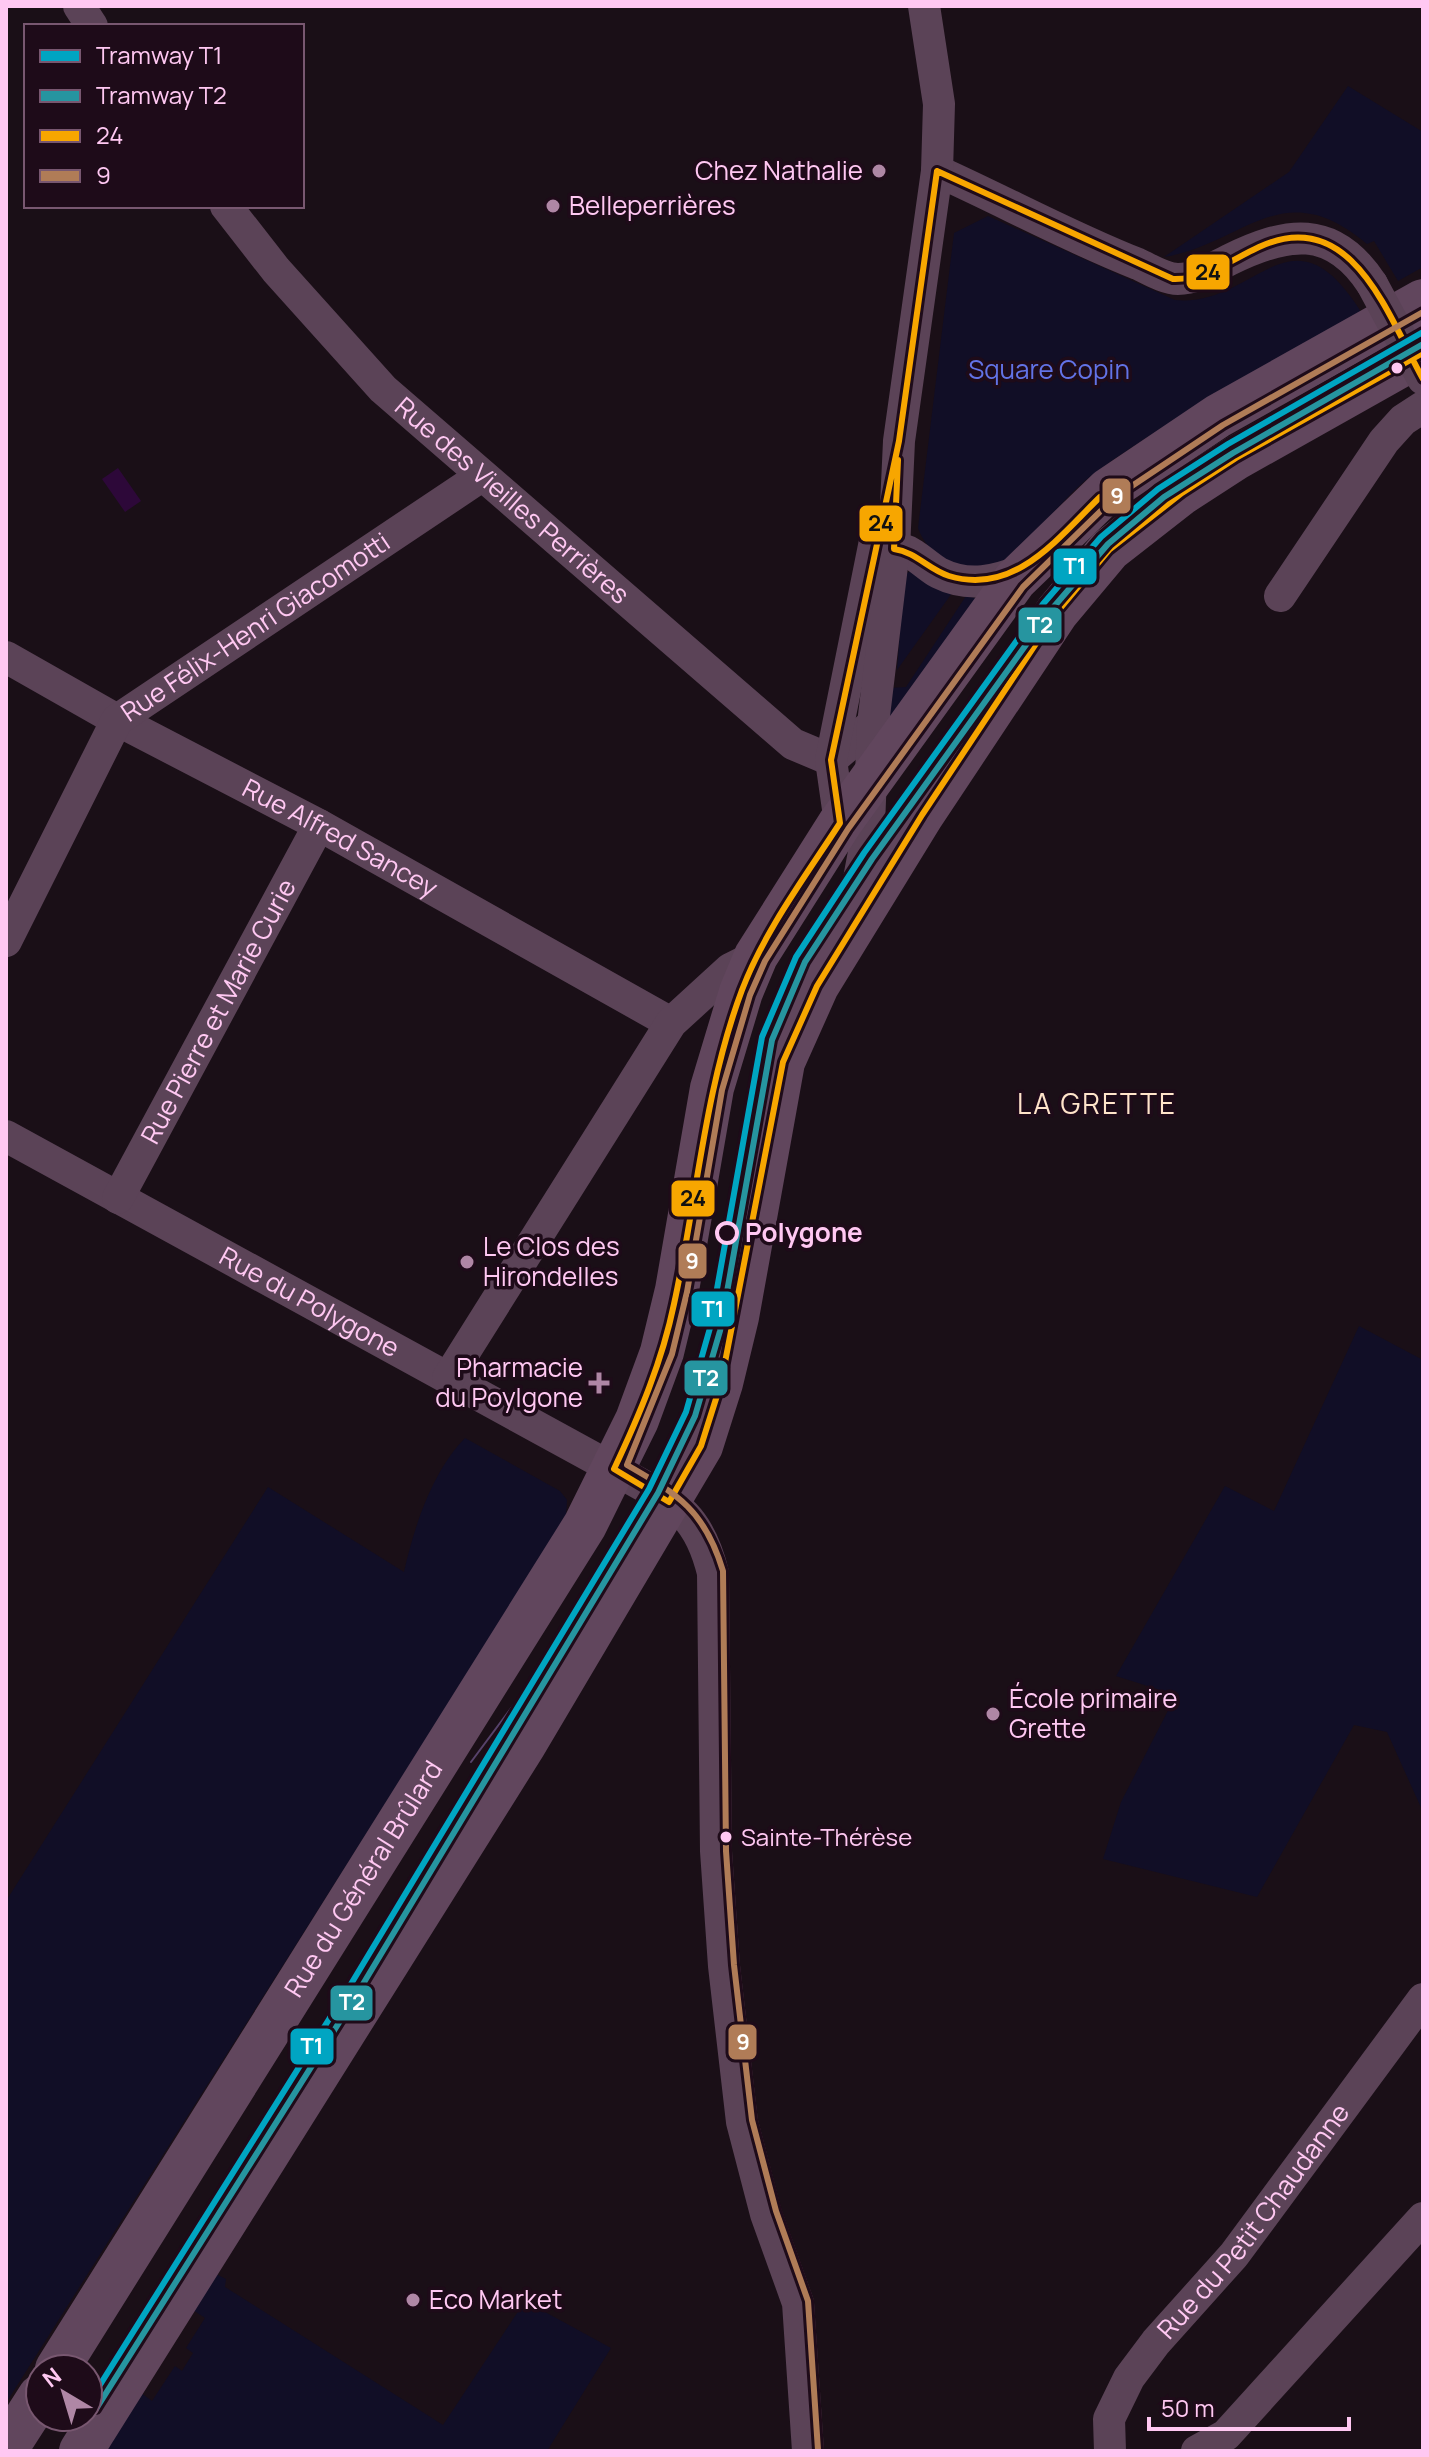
<svg xmlns="http://www.w3.org/2000/svg" width="1429" height="2457" viewBox="0 0 1429 2457" font-family="Manrope,sans-serif">
<style>
.green{fill:#110e26}
.water{fill:#2d0839}
.lines{fill:none;stroke-linecap:round;stroke-linejoin:round}
.street{stroke:#5b4357;stroke-width:32}
.secondary{stroke:#61465d;stroke-width:44}
.tram{stroke:#57426b;stroke-width:2}
.street-bridge{stroke:#5b4357;stroke-width:32}
.bus-1-casing{stroke:#1e0b19;stroke-width:12}
.bus-2-casing{stroke:#1e0b19;stroke-width:12}
.bus-1{stroke:#f7a600;stroke-width:6}
.bus-2{stroke:#b07c57;stroke-width:6}
.tram-1-casing{stroke:#1e0b19;stroke-width:12}
.tram-2-casing{stroke:#1e0b19;stroke-width:12}
.tram-1{stroke:#00a5c2;stroke-width:6}
.tram-2{stroke:#2695a0;stroke-width:6}
.poi-dot{fill:#af87a5;stroke:#1e0b19;stroke-width:3}
.bus-dot{fill:#ffc8f2;stroke:#1e0b19;stroke-width:3}
.stop-dot{fill:#1e0b19;stroke:#ffc8f2;stroke-width:4}
.labels{text-anchor:middle;stroke-width:7;stroke-linejoin:round;paint-order:stroke}
.bus-label{font-size:24px;fill:#ffc8f2;stroke:#1e0b19;text-anchor:start}
.poi-label{font-size:26px;fill:#ffc8f2;stroke:#1e0b19;text-anchor:start}
.park-label{font-size:26px;fill:#6273e6;stroke:#1e0b19}
.street-label{font-size:26px;fill:#ffc8f2;stroke:#1e0b19}
.stop-label{font-size:26px;font-weight:bold;fill:#ffc8f2;stroke:#1e0b19;text-anchor:start}
.neighbourhood-label{font-size:28px;letter-spacing:2px;fill:#ffe4ca;stroke:#1e0b19}
.line-badge{stroke:#1e0b19;stroke-width:3}
.badge-label{font-size:22px;text-anchor:middle;font-weight:bold;fill:#fff}
.pale-badge-label{font-size:22px;text-anchor:middle;font-weight:bold;fill:#111}
</style>
<rect width="100%" height="100%" fill="#1a0f17"/>
<path class="green" d="M1348,86L1423,132V267L1398,281L1374,241L1367,244C1282,172 1245,244 1164,257L1289,172Z
M988,216L1175,300C1257,308 1291,198 1363,315C1271,366 1176,413 1091,476C1066,494 1019,556 998,564C967,576 928,558 918,528L954,233Z
M912,570L952,593L897,670L904,575Z
M966,596L980,599L887,722L890,688L906,687Z
M1359,1326L1423,1360V1812L1387,1732L1354,1725L1257,1897L1103,1859L1121,1802L1176,1695L1116,1676L1225,1486L1274,1511Z
M465,1438L560,1491L567,1500L566,1518L6,2403V1901L268,1487L404,1572C414,1527 432,1472 465,1438Z
M216,2274L226,2279L225,2287L443,2425L525,2301L611,2348L547,2451H104L141,2393L152,2401L175,2366L182,2371L193,2353L186,2348L205,2318L193,2310Z"/>
<path class="water" d="M118,468L141,501L125,512L102,479Z"/>
<g class="lines">
<g class="street">
<path d="M79,6L92,26"/>
<path d="M937,171C1004,201 1069,237 1138,264C1149,269 1165,279 1178,279C1196,279 1213,268 1229,260C1286,232 1332,223 1372,284"/>
<path id="s1" d="M226,206L276,270L383,389L793,744L831,760L873,724"/>
<path d="M880,559L894,549H901C916,553 926,566 939,573C969,588 996,581 1026,569"/>
<path d="M1280,596L1384,441L1403,420L1423,407"/>
<path id="s2" d="M6,657L117,720L319,825L671,1023"/>
<path d="M840,823L831,760L879,521"/>
<path d="M844,913L858,884L869,826L873,724L894,549L899,441L937,171L939,104L924,6"/>
<path id="s3" d="M6,941L117,720L480,477"/>
<path id="s4" d="M6,1136L614,1469C668,1501 697,1507 713,1573L716,1851L724,1966L742,2122L766,2214L798,2303L808,2451"/>
<path id="s5" d="M118,1198L319,825"/>
<path d="M448,1378L671,1023L730,969L756,956"/>
<path id="s6" d="M1110,2451L1109,2419L1129,2378L1156,2342L1234,2255L1423,1999"/>
<path d="M1197,2451L1226,2435L1423,2218"/>
</g>
<g class="secondary">
<path id="s7" d="M57,2369L585,1525L637,1420L662,1352L677,1290L712,1088L741,992L756,956L840,823L1015,580L1108,490L1218,416L1423,301"/>
<path d="M6,2449L40,2396"/>
<path d="M81,2451L524,1745L701,1446L721,1383L737,1317L783,1062L817,986L922,815L1057,612L1109,550L1182,493L1236,458L1423,353"/>
</g>
<path class="tram" d="M471,1762L556,1648"/>
<path class="street-bridge" d="M1372,284L1423,379"/>
<defs>
<path id="bus-1" d="M937,171L899,441L831,760L840,823C805,877 765,930 742,990C704,1091 697,1200 674,1304C662,1362 639,1416 614,1469L669,1502L701,1446L721,1383L783,1062L817,986L922,815L1057,612L1109,550L1182,493L1236,458L1423,353
M937,171L1173,279C1205,280 1231,260 1259,247C1352,204 1388,316 1423,379
M898,460L894,549C916,552 929,570 949,576C1015,596 1058,538 1100,497"/>
<path id="bus-2" d="M818,2450L808,2301L776,2211L752,2120L734,1965L726,1851L723,1571C705,1511 679,1495 627,1465L672,1354L687,1292L722,1090L750,995L765,961L848,829L1023,587L1114,498L1223,425L1423,312"/>
</defs>
<use href="#bus-1" class="bus-1-casing"/>
<use href="#bus-2" class="bus-2-casing"/>
<use href="#bus-1" class="bus-1"/>
<use href="#bus-2" class="bus-2"/>
<defs>
<path id="tram-1" d="M88,2404L348,1989L649,1489L686,1412L710,1328L762,1037L796,957L864,853L1043,604L1101,537L1158,489L1228,444L1423,332"/>
<path id="tram-2" d="M96,2409L357,1994L658,1493L695,1416L720,1331L772,1040L805,962L872,859L1051,610L1108,544L1164,497L1233,453L1423,344"/>
</defs>
<use href="#tram-1" class="tram-1-casing"/>
<use href="#tram-2" class="tram-2-casing"/>
<use href="#tram-1" class="tram-1"/>
<use href="#tram-2" class="tram-2"/>
</g>
<g class="poi-dot">
<circle cx="879" cy="171" r="8"/>
<circle cx="553" cy="206" r="8"/>
<circle cx="467" cy="1262" r="8"/>
<path d="M595 1371h8v8h8v8h-8v8h-8v-8h-8v-8h8z"/>
<circle cx="993" cy="1714" r="8"/>
<circle cx="413" cy="2300" r="8"/>
</g>
<g class="bus-dot">
<circle cx="1397" cy="368" r="7"/>
<circle cx="726" cy="1837" r="7"/>
</g>
<circle class="stop-dot" cx="727" cy="1233" r="10"/>
<g class="labels">
<g class="bus-label">
<text x="741" y="1846">Sainte-Thérèse</text>
</g>
<g class="poi-label">
<text x="863" y="180" text-anchor="end">Chez Nathalie</text>
<text x="569" y="215">Belleperrières</text>
<text x="483" y="1256">Le Clos des<tspan x="483" dy="30">Hirondelles</tspan></text>
<text x="583" y="1377" text-anchor="end">Pharmacie<tspan x="583" dy="30">du Poylgone</tspan></text>
<text x="1009" y="1708">École primaire<tspan x="1009" dy="30">Grette</tspan></text>
<text x="429" y="2309">Eco Market</text>
</g>
<g class="park-label">
<text x="1049" y="379">Square Copin</text>
</g>
<g class="street-label">
<text dy="9" stroke="none"><textPath href="#s1" startOffset="412">Rue des Vieilles Perrières</textPath></text>
<text dy="9" stroke="none"><textPath href="#s3" startOffset="414">Rue Félix-Henri Giacomotti</textPath></text>
<text dy="9" stroke="none"><textPath href="#s2" startOffset="380">Rue Alfred Sancey</textPath></text>
<text dy="9" stroke="none"><textPath href="#s5" startOffset="212">Rue Pierre et Marie Curie</textPath></text>
<text dy="9" stroke="none"><textPath href="#s4" startOffset="346">Rue du Polygone</textPath></text>
<text dy="9" stroke="none"><textPath href="#s7" startOffset="578">Rue du Général Brûlard</textPath></text>
<text dy="9" stroke="none"><textPath href="#s6" startOffset="278">Rue du Petit Chaudanne</textPath></text>
</g>
<g class="stop-label">
<text x="745" y="1242">Polygone</text>
</g>
<g class="neighbourhood-label">
<text x="1097" y="1114">LA GRETTE</text>
</g>
</g>
<g class="line-badge">
<rect x="1185" y="253" width="46" height="38" rx="8" fill="#f7a600"/>
<rect x="1101" y="477" width="31" height="38" rx="8" fill="#b07c57"/>
<rect x="858" y="504" width="46" height="39" rx="8" fill="#f7a600"/>
<rect x="1052" y="547" width="46" height="39" rx="8" fill="#00a5c2"/>
<rect x="1017" y="606" width="46" height="38" rx="8" fill="#2695a0"/>
<rect x="670" y="1179" width="46" height="39" rx="8" fill="#f7a600"/>
<rect x="677" y="1242" width="31" height="38" rx="8" fill="#b07c57"/>
<rect x="690" y="1290" width="46" height="38" rx="8" fill="#00a5c2"/>
<rect x="683" y="1359" width="46" height="38" rx="8" fill="#2695a0"/>
<rect x="329" y="1984" width="45" height="38" rx="8" fill="#2695a0"/>
<rect x="727" y="2023" width="31" height="38" rx="8" fill="#b07c57"/>
<rect x="289" y="2027" width="46" height="39" rx="8" fill="#00a5c2"/>
</g>
<g class="badge-label">
<text x="1117" y="504">9</text>
<text x="1075" y="574">T1</text>
<text x="1040" y="633">T2</text>
<text x="692" y="1269">9</text>
<text x="713" y="1317">T1</text>
<text x="706" y="1386">T2</text>
<text x="352" y="2010">T2</text>
<text x="743" y="2050">9</text>
<text x="312" y="2054">T1</text>
</g>
<g class="pale-badge-label">
<text x="1208" y="280">24</text>
<text x="881" y="531">24</text>
<text x="693" y="1206">24</text>
</g>
<rect width="1429" height="2457" fill="none" stroke="#ffc8f2" stroke-width="16"/>
<rect x="24" y="24" width="280" height="184" fill="#1e0b19" stroke="#785770" stroke-width="2"/>
<rect x="40" y="50" width="40" height="12" fill="#00a5c2" stroke="#785770" stroke-width="2"/>
<text x="96" y="64" font-size="24" fill="#ffc8f2">Tramway T1</text>
<rect x="40" y="90" width="40" height="12" fill="#2695a0" stroke="#785770" stroke-width="2"/>
<text x="96" y="104" font-size="24" fill="#ffc8f2">Tramway T2</text>
<rect x="40" y="130" width="40" height="12" fill="#f7a600" stroke="#785770" stroke-width="2"/>
<text x="96" y="144" font-size="24" fill="#ffc8f2">24</text>
<rect x="40" y="170" width="40" height="12" fill="#b07c57" stroke="#785770" stroke-width="2"/>
<text x="96" y="184" font-size="24" fill="#ffc8f2">9</text>
<g transform="translate(64 2393) rotate(322)"><circle r="38" fill="#1e0b19" stroke="#785770" stroke-width="2"/>
<path d="M0-6L14 30L0 20L-14 30Z" fill="#af87a5"/>
<text y="-12" font-size="22" font-weight="bold" text-anchor="middle" fill="#ffc8f2">N</text>
</g>
<path d="M1149 2417v12h200v-12" fill="none" stroke="#ffc8f2" stroke-width="4"/>
<text x="1161" y="2417" font-size="24" fill="#ffc8f2" stroke="#1e0b19" stroke-width="6" paint-order="stroke">50 m</text>
</svg>
